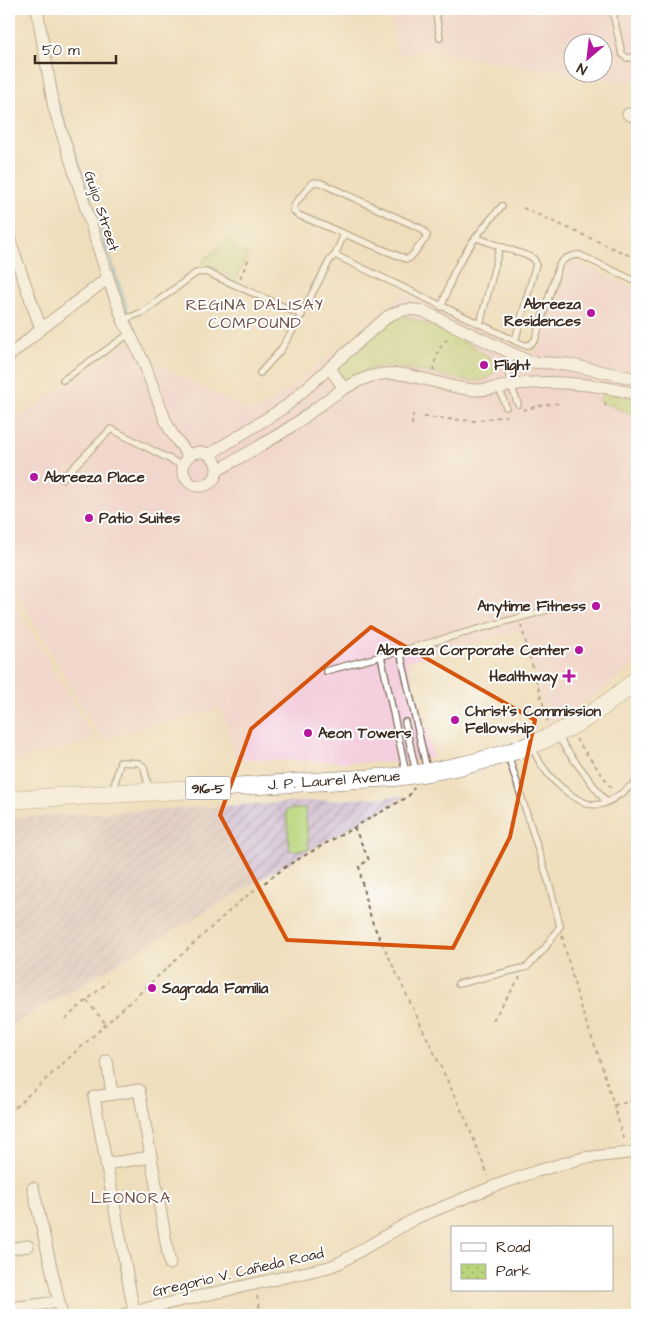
<svg xmlns="http://www.w3.org/2000/svg" width="646" height="1324" viewBox="0 0 646 1324" font-family="'Architects Daughter',sans-serif">
<style>
.built{fill:#f4cfde;fill-rule:evenodd}
.industrial{fill:url(#industrial-furrows)}
.park{fill:url(#park-dots);stroke:#7a804c}
.pitch{fill:#b8d57b;stroke:#7a804c}
.lines{fill:none;stroke-linecap:round;stroke-linejoin:round}
.stream{stroke:#51a4cd;stroke-width:3}
.service-casing{stroke:#7a6955;stroke-width:8}
.minor-casing{stroke:#7a6955;stroke-width:13}
.primary-casing{stroke:#7a6955;stroke-width:19}
.path{stroke:#7a6955;stroke-width:2;stroke-dasharray:4 4;stroke-linecap:butt}
.service{stroke:#fff;stroke-width:5.5}
.minor{stroke:#fff;stroke-width:11}
.primary{stroke:#fff;stroke-width:18}
.marked{fill:none;stroke:#d7540e;stroke-width:4;stroke-linejoin:round}
.poi-dot{fill:#b5179e;stroke:#fff;stroke-width:2}
.labels{text-anchor:middle;stroke-width:4;stroke-linejoin:round;paint-order:stroke}
.shield{fill:#fff;stroke:#766a62;stroke-width:1}
.shield-label{font-size:14px;font-weight:bold;fill:#3b2a1e}
.street-label{font-size:15px;fill:#3b2a1e;stroke:#fff}
.poi-label{font-size:15px;font-weight:bold;fill:#3b2a1e;stroke:#fff;text-anchor:start}
.neighbourhood-label{font-size:16px;letter-spacing:1px;fill:#734e45;stroke:#fff}
</style>
<defs>
<pattern id="industrial-furrows" width="10" height="10" patternUnits="userSpaceOnUse" patternTransform="scale(1.25)"><rect width="10" height="10" fill="#d0bdce"/><path d="M-1 1l2-2M0 10L10 0M9 11l2-2" fill="none" stroke="#aa9aa7"/></pattern>
<pattern id="park-dots" width="8" height="8" patternUnits="userSpaceOnUse" patternTransform="scale(1.25)"><rect width="8" height="8" fill="#b8d57b"/><path d="M2 2h.1M6 6h.1" fill="none" stroke="#9fb76a" stroke-width="1.8" stroke-linecap="round"/></pattern>
</defs>
<rect width="100%" height="100%" fill="#fff"/>
<filter id="ink" filterUnits="userSpaceOnUse"><feTurbulence type="fractalNoise" baseFrequency=".02" numOctaves="2"/><feDisplacementMap in="SourceGraphic" scale="10" xChannelSelector="R" yChannelSelector="G"/><feConvolveMatrix kernelMatrix="1 2 1 2 8 2 1 2 1" color-interpolation-filters="sRGB"/></filter>
<filter id="wash" filterUnits="userSpaceOnUse"><feTurbulence type="fractalNoise" baseFrequency=".0096" numOctaves="4" result="noise"/><feDisplacementMap in="SourceGraphic" scale="20" xChannelSelector="R" yChannelSelector="G"/><feGaussianBlur stdDeviation="1.12" result="paint"/><feColorMatrix in="noise" values="0 0 0 0 0 0 0 0 0 0 0 0 0 0 0 0 0 1.4 0 .05"/><feComposite in="paint" operator="in"/></filter>
<g filter="url(#wash)">
<rect width="100%" height="100%" fill="#efdebc"/>
<path class="built" d="M390,9H637V84L463,57L426,50L398,55ZM574,42H604V72H574Z
M577,262L637,290V662L600,692L575,708L548,723L522,630L407,661L433,757L422,759L394,763L236,759L221,708L101,739L9,579V424L137,336L149,360L254,413L294,385L404,294L536,355L565,267Z
M9,594L94,739L9,763Z"/>
<path class="industrial" d="M406,796L312,849L9,1027V818Z"/>
<path class="park" d="M229,238L238,250L248,255L236,280L201,262Z
M403,316C417,318 489,351 494,362C496,367 494,372 491,377L481,381H471C444,378 398,363 373,368C363,371 354,376 345,381L337,369C353,354 383,322 403,316Z
M603,393L637,399V416L598,401Z"/>
<path class="pitch" d="M305,808L309,849L290,851L286,810Z"/>
<g class="lines">
<path class="stream" d="M59,104L130,319L141,341"/>
</g>
</g>
<g filter="url(#ink)">
<g class="lines">
<defs>
<path id="service" d="M435,9L440,38
M612,9L622,54L627,58L637,57
M315,182L321,183L422,229L427,235L426,238L410,258L406,259L298,215L293,210L295,204L312,183Z
M477,238L531,257L534,259L536,264L515,341
M335,255L524,345H529L535,340L559,265C564,258 572,255 580,255L637,282
M441,307C446,296 449,284 454,273C465,249 484,226 502,206
M123,320L143,312L196,273L206,272L302,315
M480,324L500,246
M511,354C504,372 512,387 518,404
M260,373L280,351L293,330L330,260L335,255L344,234
M63,380L129,334
M499,387L506,407
M62,479L111,429L183,466
M400,651L565,605
M381,656L406,773
M326,671L400,651L427,770
M405,722L416,772
M558,736L566,749L606,802
M532,746C535,753 538,761 543,767C553,782 582,810 602,804C615,800 627,789 637,781
M113,791L120,762L139,763L144,767L149,790
M458,984L527,967L545,948L560,926L549,883L508,755"/>
<path id="minor" d="M37,9L54,108L108,278L123,320L144,363L166,422L173,435L189,456
M628,114L637,118
M9,238L41,329
M9,356L41,329L108,278
M330,368L344,389
M183 469a17 17 0 1 1 34 0a17 17 0 1 1-34 0Z
M210,454L285,407L387,317C400,309 409,308 423,311L530,362L567,364L637,379
M218,470C243,456 268,442 292,426C318,408 342,385 372,376C406,366 442,389 476,390C495,390 513,383 532,383C567,381 603,386 637,394
M107,1061L112,1094
M106,1164L151,1157
M33,1188L62,1315
M9,1249L28,1246
M9,1308L59,1302
M134,1312L94,1097L139,1090L170,1264
M123,1315L152,1307L329,1267L341,1262L416,1218L492,1187L537,1171L583,1158L637,1152"/>
<path id="primary" d="M9,800L395,777C451,770 507,758 558,733C586,720 612,700 637,680"/>
</defs>
<use href="#service" class="service-casing"/>
<use href="#minor" class="minor-casing"/>
<use href="#primary" class="primary-casing"/>
<path class="path" d="M523,208L637,259
M240,278L250,256
M433,371C436,357 438,345 451,337
M605,406L607,399
M523,410L542,405L562,403
M424,417L474,421L506,416
M412,425L413,414
M521,625L548,722
M576,739L613,790
M354,827L369,860L359,866L365,898L373,924L467,1122L488,1176
M562,936L580,1006L599,1057L614,1105L624,1142
M87,1001L106,1024
M65,1019L108,982
M493,1020L520,977
M614,1105L637,1100
M9,1113L239,902L288,865L402,800L408,797L414,788
M257,1296L261,1315"/>
<use href="#service" class="service"/>
<use href="#minor" class="minor"/>
<use href="#primary" class="primary"/>
</g>
</g>
<path d="M0 0H646V1324H0ZM371,627L535,720L510,837L453,948L287,940L220,815L251,729Z" fill="#efdebc" fill-opacity=".55" fill-rule="evenodd"/>
<path class="marked" d="M371,627L535,720L510,837L453,948L287,940L220,815L251,729Z"/>
<g class="poi-dot">
<circle cx="591" cy="313" r="5"/>
<circle cx="484" cy="365" r="5"/>
<circle cx="34" cy="477" r="5"/>
<circle cx="89" cy="518" r="5"/>
<circle cx="596" cy="606" r="5"/>
<circle cx="579" cy="650" r="5"/>
<path d="M566.5 668.5h5v5h5v5h-5v5h-5v-5h-5v-5h5z"/>
<circle cx="455" cy="720" r="5"/>
<circle cx="308" cy="733" r="5"/>
<circle cx="152" cy="988" r="5"/>
</g>
<g class="labels">
<rect class="shield" x="185.5" y="776.5" width="45" height="23" rx="4"/>
<g class="shield-label">
<text x="208" y="793">916-5</text>
</g>
<g class="street-label">
<text transform="translate(102 211) rotate(72)" y="5">Guijo Street</text>
<text transform="translate(334 780) rotate(-4)" y="5">J. P. Laurel Avenue</text>
<text transform="translate(238 1272) rotate(-13)" y="5">Gregorio V. Cañeda Road</text>
</g>
<g class="poi-label">
<text x="581" y="309" text-anchor="end">Abreeza<tspan x="581" dy="17">Residences</tspan></text>
<text x="494" y="370">Flight</text>
<text x="44" y="482">Abreeza Place</text>
<text x="99" y="523">Patio Suites</text>
<text x="586" y="611" text-anchor="end">Anytime Fitness</text>
<text x="569" y="655" text-anchor="end">Abreeza Corporate Center</text>
<text x="558" y="681" text-anchor="end">Healthway</text>
<text x="465" y="716">Christ's Commission<tspan x="465" dy="17">Fellowship</tspan></text>
<text x="318" y="738">Aeon Towers</text>
<text x="162" y="993">Sagrada Familia</text>
</g>
<g class="neighbourhood-label">
<text x="255" y="310">REGINA DALISAY<tspan x="255" dy="18">COMPOUND</tspan></text>
<text x="131" y="1203">LEONORA</text>
</g>
</g>
<rect width="646" height="1324" fill="none" stroke="#fff" stroke-width="30"/>
<rect x="451" y="1226" width="162" height="65" fill="#ffffff" stroke="#b1aaa5"/>
<rect x="461" y="1243" width="25" height="8" fill="#ffffff" stroke="#b1aaa5"/>
<text x="496" y="1252" font-size="15" fill="#3b2a1e">Road</text>
<rect x="461" y="1264" width="25" height="15" fill="url(#park-dots)" stroke="#b1aaa5"/>
<text x="496" y="1276" font-size="15" fill="#3b2a1e">Park</text>
<g transform="translate(588 58) rotate(208)"><circle r="24" fill="#ffffff" stroke="#b1aaa5"/>
<path d="M0-4L9 19L0 12L-9 19Z" fill="#b5179e"/>
<text y="-8" font-size="14" font-weight="bold" text-anchor="middle" fill="#3b2a1e">N</text>
</g>
<path d="M35 55v8h81v-8" fill="none" stroke="#3b2a1e" stroke-width="2.5"/>
<text x="42" y="55" font-size="15" fill="#3b2a1e" stroke="#ffffff" stroke-width="4" paint-order="stroke">50 m</text>
</svg>
